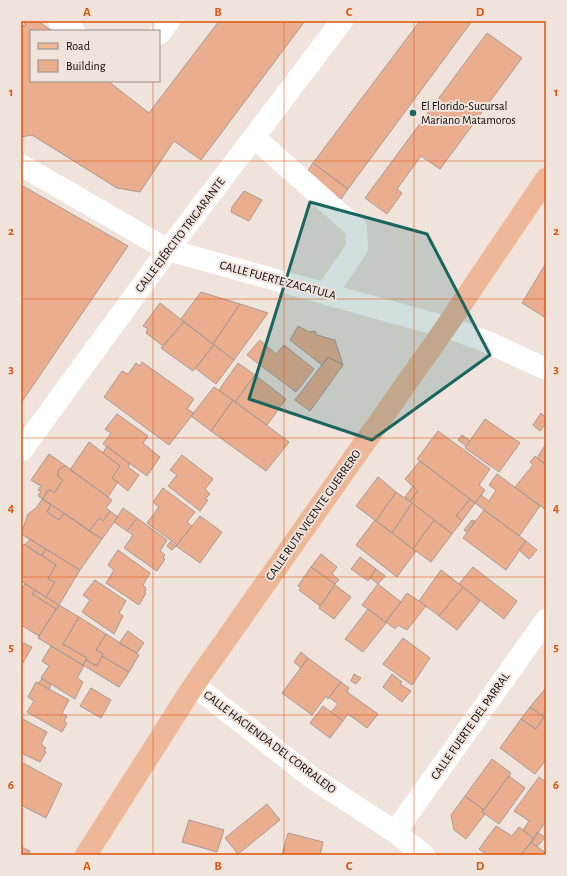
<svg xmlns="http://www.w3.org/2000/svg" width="567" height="876" viewBox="0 0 567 876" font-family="'Alegreya Sans',sans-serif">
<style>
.building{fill:#eaae8e;stroke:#a79b95}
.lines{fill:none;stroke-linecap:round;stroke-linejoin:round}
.minor{stroke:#fff;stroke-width:22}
.major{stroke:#eeb898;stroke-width:22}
.marked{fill:#19655f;fill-opacity:0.2;stroke:#19655f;stroke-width:3;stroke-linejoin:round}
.grid{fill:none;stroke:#dd550c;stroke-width:1;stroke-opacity:0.55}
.poi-dot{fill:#19655f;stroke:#efe3dc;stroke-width:1.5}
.labels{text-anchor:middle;stroke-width:4;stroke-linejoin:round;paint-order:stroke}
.poi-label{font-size:12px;fill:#0e0a08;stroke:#efe3dc;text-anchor:start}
.street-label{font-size:12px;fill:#0e0a08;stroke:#efe3dc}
.neatline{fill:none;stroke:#dd550c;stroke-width:1.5}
.grid-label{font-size:13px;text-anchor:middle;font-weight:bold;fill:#dd550c}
</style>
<rect width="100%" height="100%" fill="#efe3dc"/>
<path class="building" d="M22,21H38L52,31H31V81H108L149,113L219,21H305L201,160L174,141L140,192L117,188L32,135L21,137V26L26,25Z
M420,21H472L348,189L313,163Z
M487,33L522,58L440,169L421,156L397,189L402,193L387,214L365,198Z
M313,163L348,189L341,199L306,174Z
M21,185L128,246L21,403Z
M244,191L262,200L249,221L231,212L232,207Z
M546,263V318L522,303Z
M201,292L240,304L213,344L181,319Z
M160,303L184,322L163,346L146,333L148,329L143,326Z
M240,304L268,313L234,360L213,344Z
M184,322L214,345L193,371L161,348Z
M298,326L309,332L315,331L317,335L335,340L343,365L328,357L322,365L290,340Z
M260,340L276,354L284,345L314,369L296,392L247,355Z
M214,345L234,360L216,384L195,368Z
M328,357L343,365L310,411L295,400Z
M142,362L194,399L187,409L194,413L169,445L104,397L122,371L128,374L136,363L140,366Z
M238,363L255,375L235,402L219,390Z
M255,375L286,399L267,425L235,402Z
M214,387L233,400L211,431L191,416Z
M233,400L289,442L266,471L211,431Z
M541,413L546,418V423L540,431L533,425Z
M117,414L148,436L143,443L160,457L147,476L103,444L111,433L105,429Z
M485,419L520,443L499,472L465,448Z
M438,431L490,469L479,485L485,490L475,503L417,459Z
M462,435L470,441L466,446L458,440Z
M89,442L120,466L112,478L118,482L108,497L70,470Z
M546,444V465L537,458Z
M107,446L130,464L128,467L139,475L128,491L112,478L120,466L103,453Z
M49,454L66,466L62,467L58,470V476L63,480L54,493L51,490L47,491L43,499L38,496L41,491L38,490L41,486L31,480Z
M182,455L213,479L205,489L210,494L205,499L208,500L200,511L168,486L177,475L170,470Z
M535,456L546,465V510L515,487L533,465L530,462Z
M420,461L470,499L456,516L462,521L452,534L410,501L418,491L405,479Z
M66,466L112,500L106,508L110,511L103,521L99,518L89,531L43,499L47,491L51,490L54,493L63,480L58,476V470L62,467Z
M497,474L540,506L519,536L475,503L481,495L489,501L496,490L489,485Z
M378,477L396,492L376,521L356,506Z
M413,486L418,491L410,501L405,497Z
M163,488L195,512L187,522L192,526L177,545L147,523L159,507L153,502Z
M396,492L412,503L392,533L376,521Z
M42,499L51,505L47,512L59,520L64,513L102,539L80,570L21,534L28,514L37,507Z
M470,499L475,503L462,521L456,516Z
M412,503L434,520L413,549L392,533Z
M51,505L64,513L59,520L47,512Z
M123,508L137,518L127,531L114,522Z
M484,510L526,541L506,570L463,538Z
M110,511L118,517L102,539L89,531L99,518L103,521Z
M200,516L222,532L200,563L176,546Z
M137,518L167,540L160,551L165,555L163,557L165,559L157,571L124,548L133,535L127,531Z
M375,520L416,551L397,577L356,545Z
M434,520L452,534L431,562L413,549Z
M472,520L475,521L467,532L464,530Z
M30,539L46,549L41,556L25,545Z
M526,541L537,550L529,559L519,550Z
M170,542L176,546L172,550L167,546Z
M24,544L56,565L48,579L55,582L46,597L21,581V549Z
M46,549L80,570L59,605L46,597L55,582L48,579L56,565L42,555Z
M118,550L150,573L143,585L146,588L145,592L146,593L139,605L106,583L114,570L108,565Z
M321,554L337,567L332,574L339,580L335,584L311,567Z
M360,557L376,569L368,581L351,569Z
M311,567L335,584L320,606L299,590L301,588L298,586Z
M473,567L517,601L504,619L459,584Z
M376,569L385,576L378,584L370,578Z
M441,570L463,587L439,616L419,601Z
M95,580L126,601L119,613L123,616L114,634L82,612L90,600L83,595Z
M25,584L35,590L32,594L56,609L39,636L21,625V588L22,589Z
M378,584L401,602L386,622L362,605Z
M335,585L351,597L334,619L319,608Z
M463,587L480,601L457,630L439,616Z
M35,590L59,605L56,609L32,594Z
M407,593L426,606L407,630L398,625L395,629L386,622Z
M59,605L79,617L63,644L87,658L83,665L38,638Z
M368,609L386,623L363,652L345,639Z
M79,617L106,634L96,650L103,654L97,666L86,660L87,658L63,644Z
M128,631L144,643L137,653L119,643Z
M106,634L139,655L129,672L102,656L103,654L96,650Z
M403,638L430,658L412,685L383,664Z
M21,642L32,647L21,666Z
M51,646L84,666L77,678L83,682L75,699L41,678L49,666L42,661Z
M301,652L308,658L301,668L294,662Z
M102,656L129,672L119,687L83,665L86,660L97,666Z
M308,658L341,682L328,699L326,696L312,715L282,693Z
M354,674L361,678L356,684L351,681Z
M392,674L402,682L400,684L411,691L402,702L383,687Z
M42,679L51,684L49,689L38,683Z
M36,682L69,700L62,713L67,716L64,721L67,723L62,732L27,712L34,701L28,697Z
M341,682L349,688L347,692L378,714L367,728L348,714L343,721L331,712L338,704L329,697Z
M91,688L111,700L101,718L80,706Z
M545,689H546V718L530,707Z
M323,706L343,721L330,738L310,723Z
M530,707L544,717L536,729L521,719Z
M544,717L546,718V760L535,774L500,748L521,719L536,729Z
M21,718L47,732L41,744L46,748L44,751L46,752L40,762L21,753Z
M492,759L511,773L484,810L465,796Z
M21,762L62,784L46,818L21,805Z
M509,776L525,788L499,824L482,812Z
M539,777L546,782V821L534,839L523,830L529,821L514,811Z
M465,796L484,810L482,812L485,814L466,839L454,830L451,815Z
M267,804L280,820L238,854L225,838Z
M189,820L224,830L217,852L182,842Z
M496,826L512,836L519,827L534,839L521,855H487L479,849Z
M537,832L545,837L537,847L531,842Z
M288,833L323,842L320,855H282Z
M531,842L546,853V855H521Z
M21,847L30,851L28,855H21Z"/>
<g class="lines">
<path class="minor" d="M59,21L74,31
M159,34L169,21
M254,137L356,228L357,248L326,293
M21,165L168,250L446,327L485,341L546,369
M21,451L168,250L342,21
M194,685L311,777L395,832L424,855
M395,832L546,620"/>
<path class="major" d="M86,855L194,685L446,327L546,179"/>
</g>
<path class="marked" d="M310,202L427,234L490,355L372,440L249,399Z"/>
<path class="grid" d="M153,21V31M284,21V855M414,21V855M153,81V855M21,161H546M21,299H546M21,438H546M21,577H546M21,715H546"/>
<circle class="poi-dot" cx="413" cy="113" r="4"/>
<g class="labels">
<g class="poi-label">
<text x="421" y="110">El Florido-Sucursal<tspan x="421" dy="14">Mariano Matamoros</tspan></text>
</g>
<g class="street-label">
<text transform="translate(180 235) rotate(-53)" y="4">CALLE EJÉRCITO TRIGARANTE</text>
<text transform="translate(278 280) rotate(15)" y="4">CALLE FUERTE ZACATULA</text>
<text transform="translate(313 515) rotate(-55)" y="4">CALLE RUTA VICENTE GUERRERO</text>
<text transform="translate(470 726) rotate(-55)" y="4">CALLE FUERTE DEL PARRAL</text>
<text transform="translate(270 742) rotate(37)" y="4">CALLE HACIENDA DEL CORRALEJO</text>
</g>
</g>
<rect width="567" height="876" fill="none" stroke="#efe3dc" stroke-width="44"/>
<rect x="30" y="30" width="130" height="52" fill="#efe3dc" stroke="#958c87"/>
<rect x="38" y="43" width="20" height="6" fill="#eeb898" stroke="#958c87"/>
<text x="66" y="50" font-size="12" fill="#0e0a08">Road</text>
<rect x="38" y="60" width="20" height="12" fill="#eaae8e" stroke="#958c87"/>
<text x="66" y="70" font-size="12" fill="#0e0a08">Building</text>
<rect x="22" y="22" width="523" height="832" class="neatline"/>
<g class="grid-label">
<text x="87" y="16">A</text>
<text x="218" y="16">B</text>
<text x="349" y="16">C</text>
<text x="480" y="16">D</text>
<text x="11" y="96">1</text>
<text x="556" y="96">1</text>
<text x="11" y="235">2</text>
<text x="556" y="235">2</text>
<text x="11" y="373">3</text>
<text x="556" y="373">3</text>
<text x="11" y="512">4</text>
<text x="556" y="512">4</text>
<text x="11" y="651">5</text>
<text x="556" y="651">5</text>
<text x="11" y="789">6</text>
<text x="556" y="789">6</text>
<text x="87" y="870">A</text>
<text x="218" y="870">B</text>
<text x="349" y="870">C</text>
<text x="480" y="870">D</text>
</g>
</svg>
